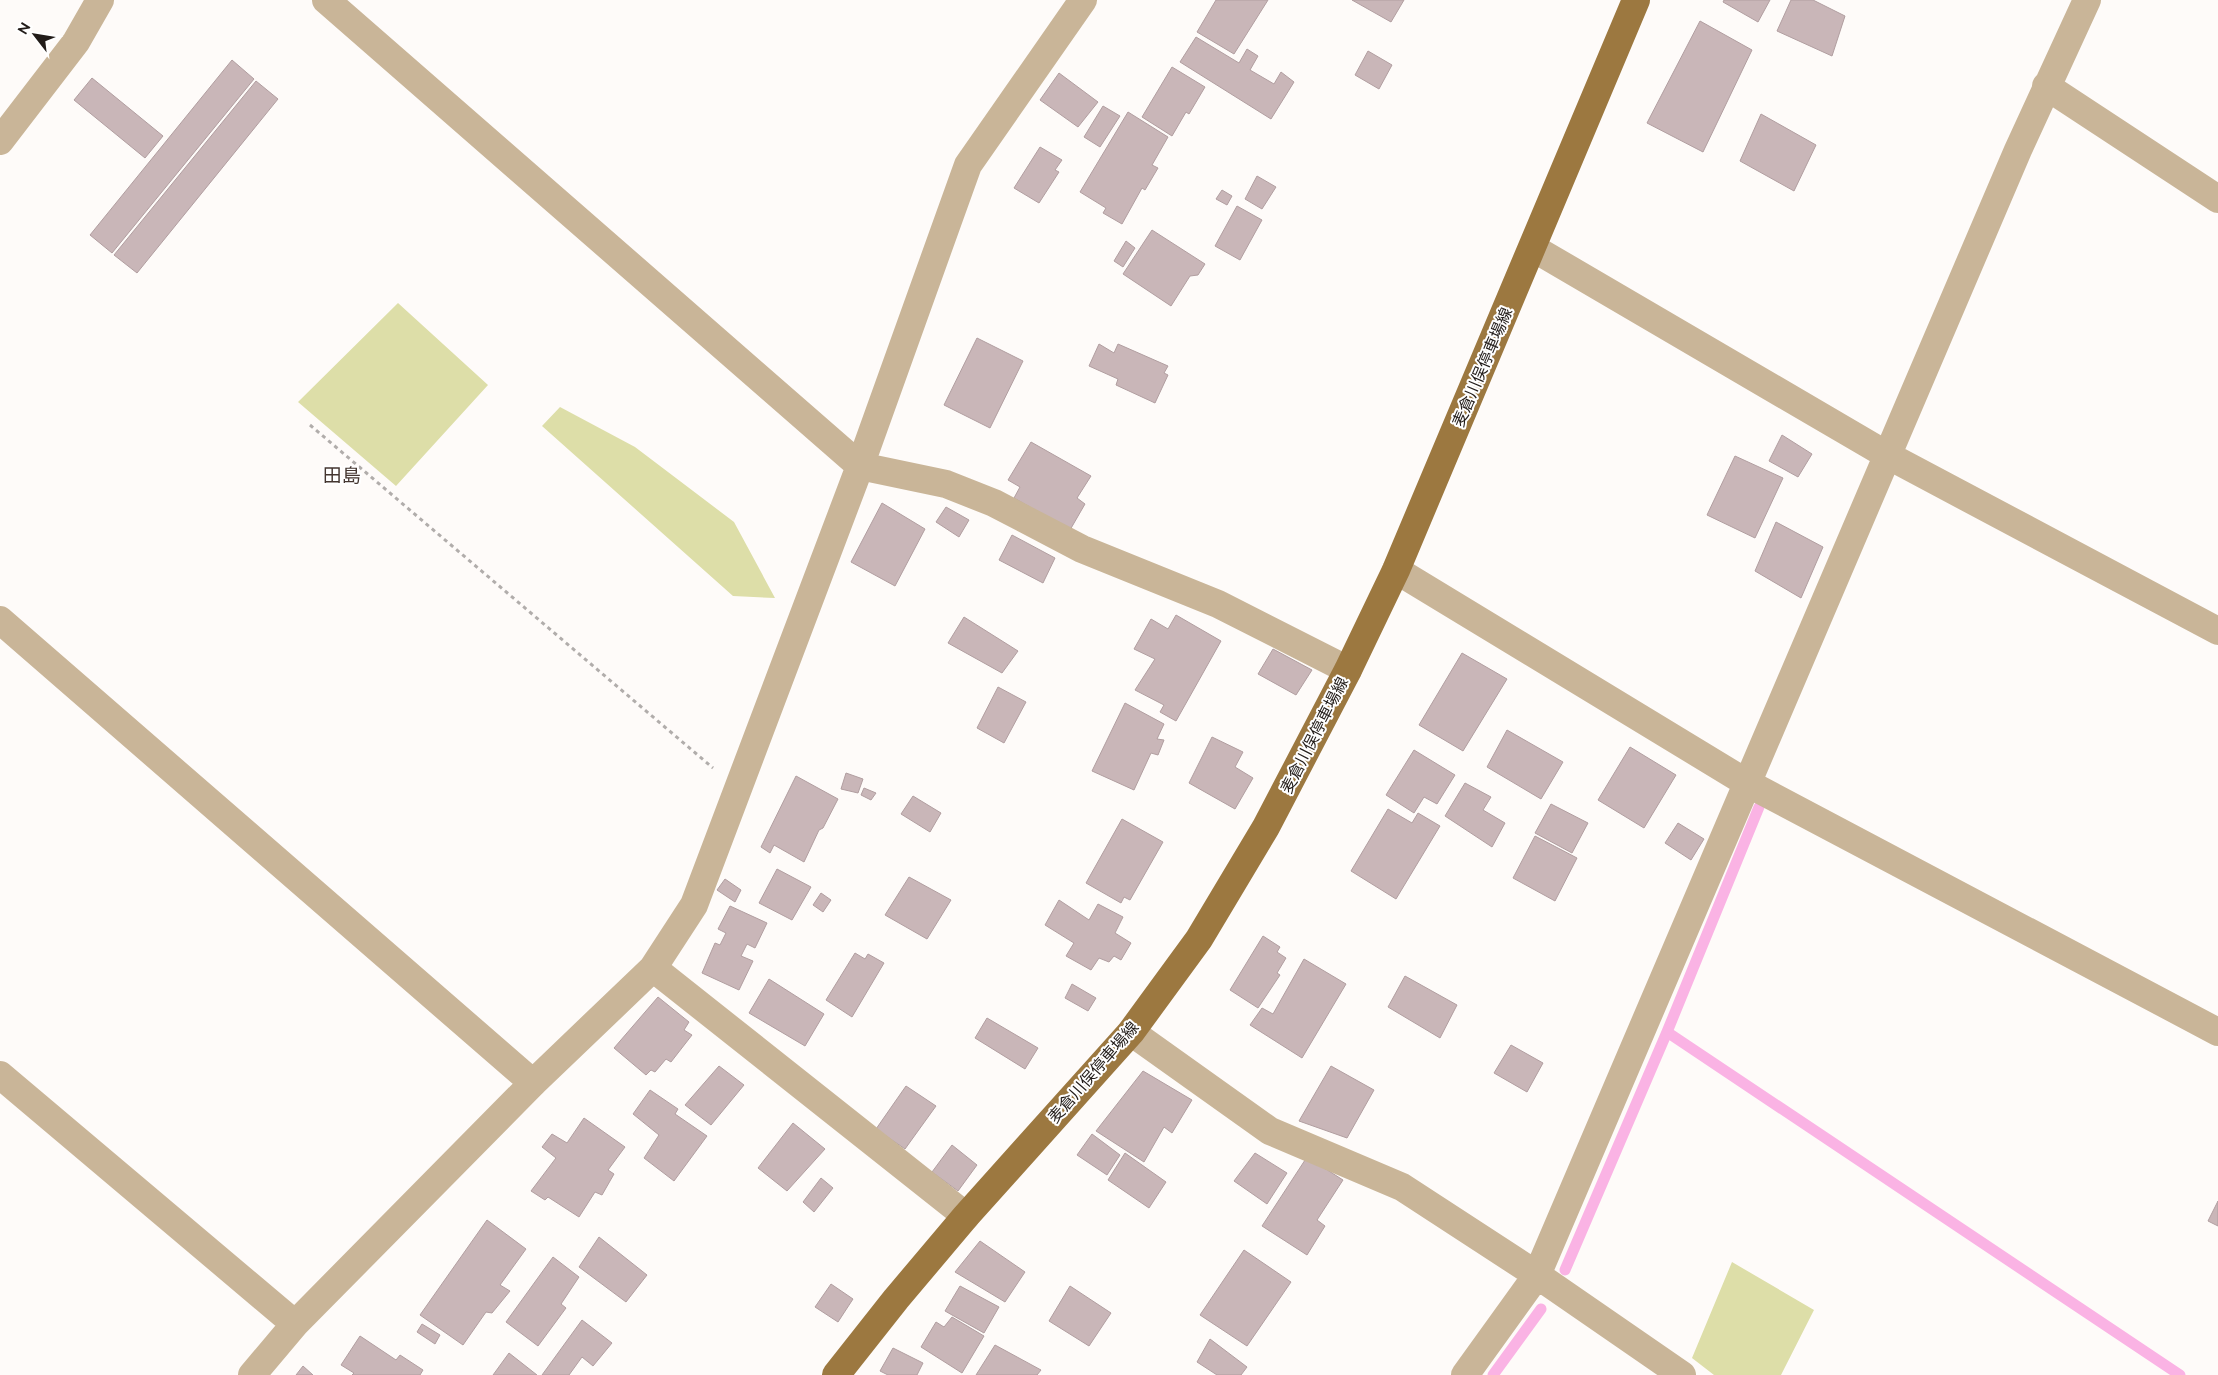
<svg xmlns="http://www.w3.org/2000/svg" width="2218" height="1375" viewBox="0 0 2218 1375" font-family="Raleway,'Noto Sans JP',sans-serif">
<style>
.green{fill:#dddea8}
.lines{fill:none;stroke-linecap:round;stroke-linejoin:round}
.stream{stroke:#fab3e4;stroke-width:11}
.building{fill:#c9b6b8;stroke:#b19ea0}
.path{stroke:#b1adab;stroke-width:3;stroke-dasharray:4 4;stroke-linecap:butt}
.minor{stroke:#c9b598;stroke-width:28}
.major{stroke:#9c7840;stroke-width:28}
.labels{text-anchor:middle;stroke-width:4;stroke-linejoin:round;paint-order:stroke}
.street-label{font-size:16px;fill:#221c19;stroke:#fff}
.quarter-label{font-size:19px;fill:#443630;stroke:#fff}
</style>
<rect width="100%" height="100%" fill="#fefbf9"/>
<path class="green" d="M398,303L488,385L396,486L298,402Z
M560,407L635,447L734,522L775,598L733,596L542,426Z
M1732,1262L1814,1310L1781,1375H1714L1692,1358Z"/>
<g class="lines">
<path class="stream" d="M1667,1032L2180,1375
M1565,1270L1667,1032L1759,807
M1493,1375L1541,1309"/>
</g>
<path class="building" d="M1216,0H1268L1234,54L1197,32Z
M1352,0H1404L1391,22Z
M1724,0H1770L1758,22L1723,2Z
M1791,0H1813L1845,16L1832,56L1777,31Z
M1700,21L1752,50L1703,152L1647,123Z
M1196,37L1239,63L1247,49L1258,56L1250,70L1274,84L1281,72L1294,82L1271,119L1180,62Z
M1368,51L1392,65L1379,89L1355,75Z
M232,60L254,79L112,253L90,235Z
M1172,67L1205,87L1189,114L1186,112L1172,136L1142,117Z
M1059,73L1098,102L1078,127L1040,100Z
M92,78L163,136L145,158L74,100Z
M256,81L278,99L137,273L114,255Z
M1103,106L1120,116L1100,147L1084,137Z
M1128,112L1168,137L1152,165L1158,168L1145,190L1142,188L1122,224L1103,213L1106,208L1080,192Z
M1761,114L1816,145L1794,191L1740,161Z
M1040,147L1062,160L1055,170L1059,172L1039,203L1014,188Z
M1257,176L1276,187L1262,209L1245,199Z
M1222,190L1232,196L1227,205L1216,199Z
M1237,206L1262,220L1240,260L1215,246Z
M1152,230L1205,264L1198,275L1190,276L1171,306L1123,274Z
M1126,241L1135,248L1123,267L1114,261Z
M977,338L1023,361L990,428L944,405Z
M1099,344L1114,353L1118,344L1168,366L1164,373L1168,375L1155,403L1116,385L1118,379L1089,366Z
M1782,435L1812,454L1798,477L1769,461Z
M1031,442L1091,476L1077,498L1085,504L1070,530L1014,498L1020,487L1008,480Z
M1735,456L1783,478L1755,538L1707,515Z
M882,503L925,529L895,586L851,562Z
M946,507L969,520L959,537L936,522Z
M1776,522L1823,547L1801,598L1755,571Z
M1012,535L1055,558L1043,583L999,560Z
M1176,615L1221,641L1176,721L1160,712L1164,705L1135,690L1155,659L1134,649L1151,619L1168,629Z
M964,617L1018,651L1002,673L948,643Z
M1273,649L1312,670L1296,695L1258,674Z
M1462,653L1507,679L1463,751L1419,725Z
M998,687L1026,702L1004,743L977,728Z
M1125,703L1164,724L1157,739L1164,740L1158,755L1151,753L1134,790L1092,771Z
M1507,730L1563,762L1541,799L1487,767Z
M1212,737L1243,752L1235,767L1253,778L1235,809L1189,783Z
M1630,747L1676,775L1644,828L1598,800Z
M1414,750L1455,775L1437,804L1424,797L1414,813L1386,795Z
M846,773L863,779L858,793L841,789Z
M796,776L838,799L823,828L819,830L804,862L774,845L770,853L761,847Z
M1465,783L1491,797L1483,810L1505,823L1492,847L1445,816Z
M864,788L876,793L871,800L861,795Z
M913,796L941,813L930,832L901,814Z
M1551,804L1588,823L1572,853L1535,833Z
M1388,809L1412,823L1418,813L1440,826L1396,899L1351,871Z
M1122,819L1163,842L1130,900L1124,897L1121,903L1086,883Z
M1678,823L1704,839L1691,860L1665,843Z
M1535,836L1577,858L1555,901L1513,878Z
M777,869L811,887L792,920L759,903Z
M909,877L951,900L927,939L885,915Z
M725,879L741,890L735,902L717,890Z
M821,893L831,900L823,912L813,905Z
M1059,900L1089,920L1098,904L1123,917L1115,933L1131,943L1121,960L1114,956L1109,962L1099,958L1091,970L1066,956L1074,943L1045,925Z
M730,906L767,923L755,948L747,944L741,956L753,961L739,990L702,973L715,943L720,945L726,933L718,929Z
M1263,936L1280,947L1277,952L1286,958L1277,973L1280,975L1258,1008L1230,990Z
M855,953L865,959L868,954L884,963L852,1017L826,1000Z
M1304,959L1346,984L1302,1058L1250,1025L1262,1008L1273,1014Z
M1405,976L1457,1005L1440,1038L1388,1007Z
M769,979L824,1014L805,1046L749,1013Z
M1072,984L1096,998L1088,1011L1065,998Z
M658,997L689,1022L684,1030L692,1035L671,1062L666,1059L655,1072L651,1070L646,1075L614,1048Z
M987,1018L1038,1048L1025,1069L975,1038Z
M1511,1045L1543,1063L1527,1092L1494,1073Z
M719,1066L744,1085L711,1125L685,1105Z
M1331,1066L1374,1090L1347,1138L1299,1121Z
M1143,1071L1192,1100L1172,1133L1164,1127L1144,1162L1096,1131Z
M906,1086L936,1106L905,1149L876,1129Z
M650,1090L678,1109L675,1114L707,1136L674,1181L644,1158L659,1135L633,1114Z
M584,1118L625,1147L608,1170L614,1174L602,1195L595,1192L579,1217L548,1197L545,1200L531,1191L556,1158L542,1147L552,1134L567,1143Z
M793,1123L825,1149L787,1191L758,1168Z
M1092,1134L1120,1155L1107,1175L1077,1155Z
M952,1145L977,1165L958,1191L932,1172Z
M1125,1153L1166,1182L1149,1208L1108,1180Z
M1255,1153L1287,1173L1267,1204L1234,1181Z
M1307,1157L1343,1180L1317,1220L1325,1226L1307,1255L1262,1226Z
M821,1178L833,1188L814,1212L803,1202Z
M2218,1201V1226L2208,1221Z
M487,1220L526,1249L500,1285L510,1291L492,1313L486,1312L463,1345L420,1315Z
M599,1237L647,1275L626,1302L579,1267Z
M980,1241L1025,1272L1005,1302L955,1272Z
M1244,1250L1291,1282L1247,1346L1200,1315Z
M553,1257L579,1277L561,1304L566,1308L538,1346L506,1322Z
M831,1284L853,1299L838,1322L815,1307Z
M960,1286L999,1307L984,1333L945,1311Z
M1070,1286L1111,1313L1089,1346L1049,1321Z
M952,1317L984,1336L962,1373L921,1347L936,1322L944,1327Z
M582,1320L612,1343L593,1366L582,1357L569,1375H542Z
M422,1324L440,1335L435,1344L417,1332Z
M360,1336L396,1360L400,1355L423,1370L420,1375H352L354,1373L341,1365Z
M1210,1339L1247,1367L1241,1375H1217L1197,1362Z
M995,1345L1041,1370L1037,1375H976Z
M893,1348L923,1363L917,1375H888L880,1371Z
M509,1353L537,1375H493Z
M303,1366L313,1375H296Z"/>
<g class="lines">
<path class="path" d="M310,425L713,768"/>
<path class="minor" d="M326,0L860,466L946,484L994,503L1082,549L1218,604L1348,670
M2046,86L2218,199
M0,141L76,42L100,0
M1533,248L1887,455L2218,631
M1396,570L1747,783L2218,1032
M0,620L533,1083
M653,968L966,1216
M1131,1032L1270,1131L1402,1187L1537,1275L1682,1375
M0,1075L295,1324
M252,1375L295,1324L533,1083L653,968L694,905L860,466L968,165L1083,0
M1465,1375L1537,1275L2018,150L2087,0"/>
<path class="major" d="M836,1375L896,1299L966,1216L1131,1032L1199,939L1266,827L1348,670L1396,570L1636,0"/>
</g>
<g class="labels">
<g class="street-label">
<text transform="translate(1482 367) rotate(-67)" y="6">麦倉川俣停車場線</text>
<text transform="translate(1314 735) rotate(-63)" y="6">麦倉川俣停車場線</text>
<text transform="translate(1093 1072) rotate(-49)" y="6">麦倉川俣停車場線</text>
</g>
<g class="quarter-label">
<text x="342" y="482">田島</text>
</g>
</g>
<g transform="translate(35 35) rotate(301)" stroke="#ffffff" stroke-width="4" paint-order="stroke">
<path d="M0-4L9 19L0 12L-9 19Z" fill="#221c19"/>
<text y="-8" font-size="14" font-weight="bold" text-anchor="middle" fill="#221c19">N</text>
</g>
</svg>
